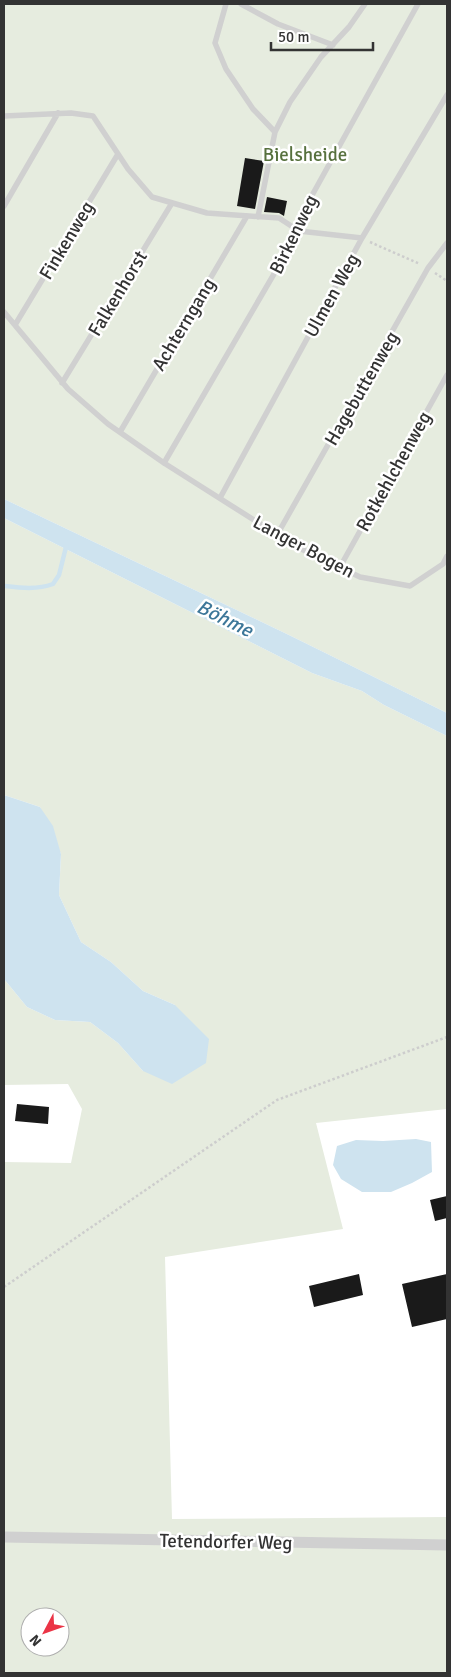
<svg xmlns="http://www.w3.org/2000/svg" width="451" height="1677" viewBox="0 0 451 1677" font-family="Signika,sans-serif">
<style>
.green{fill:#e6ecdf;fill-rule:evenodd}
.water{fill:#cee3ef}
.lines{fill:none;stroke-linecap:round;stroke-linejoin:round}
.stream{stroke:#cee3ef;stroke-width:4.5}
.building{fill:#1a1a1a}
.path{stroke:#cdcdcd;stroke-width:2.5;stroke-dasharray:2.5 2.5;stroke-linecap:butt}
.service{stroke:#d0d0d0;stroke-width:5.5}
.minor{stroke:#d0d0d0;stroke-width:11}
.labels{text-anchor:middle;stroke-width:5;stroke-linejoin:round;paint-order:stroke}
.park-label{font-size:19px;fill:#57713e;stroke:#fff}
.street-label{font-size:19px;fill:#333;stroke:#fff}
.water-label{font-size:20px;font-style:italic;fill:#3d7799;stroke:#fff}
</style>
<rect width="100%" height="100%" fill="#fff"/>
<path class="green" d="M4,4H447V713L291,636L4,499Z
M4,518L312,673L362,691L384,705L447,736V1109L316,1123L343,1229L165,1257L172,1519L447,1517V1673H4V1162L71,1163L82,1109L68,1084L4,1085V979L27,1007L55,1020L90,1022L118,1043L143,1071L175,1005L143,991L111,962L81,942L59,895L61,854L40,807L4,795ZM30,1617H60V1647H30Z"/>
<path class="water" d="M4,499L291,636L447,713V736L384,705L362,691L312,673L4,518Z
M4,795L40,807L53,826L61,854L59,895L81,942L111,962L143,991L175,1005L209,1039L206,1063L172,1084L143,1071L118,1043L90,1022L55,1020L27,1007L4,979Z
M416,1139L431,1142L432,1172L412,1183L391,1192H362L341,1179L333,1165L337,1146L356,1140L383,1141Z"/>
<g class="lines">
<path class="stream" d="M4,586C21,588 37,590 53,584L59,575L67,543"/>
</g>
<path class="building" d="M245,158L264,161L255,209L237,206Z
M267,197L287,201L284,216L279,213L264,212Z
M17,1104L49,1107L48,1124L15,1121Z
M447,1196V1218L435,1221L430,1200Z
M359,1274L363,1295L314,1307L309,1286Z
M447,1274V1319L412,1327L402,1284Z"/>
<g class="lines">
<path class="path" d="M370,242L420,264
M435,273L447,281
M4,1287L277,1100L447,1037"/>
<path class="service" d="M226,4L215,43L226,69L253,109L275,132
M241,4L278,24L333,45
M4,116L71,113L93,116L128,169L152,197L207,213L279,218L299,231L362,238
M4,206L58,113
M258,217L275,132L290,102L321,57L349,27L365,4
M4,312L68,389L108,424L164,463L295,546L360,577L410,586L443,564L447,556
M15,325L118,154
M62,383L172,203
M120,432L247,216
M164,463L299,231L310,199L418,4
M220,498L362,238L447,95
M277,535L428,268L447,243
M340,567L447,375"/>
<path class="minor" d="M4,1537L447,1545"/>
</g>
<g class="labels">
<g class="park-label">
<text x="305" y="161">Bielsheide</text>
</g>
<g class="street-label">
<text transform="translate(293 234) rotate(-64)" y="7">Birkenweg</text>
<text transform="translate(66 240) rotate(-59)" y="7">Finkenweg</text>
<text transform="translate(117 293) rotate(-59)" y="7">Falkenhorst</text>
<text transform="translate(331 295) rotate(-61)" y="7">Ulmen Weg</text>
<text transform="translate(183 324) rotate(-59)" y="7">Achterngang</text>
<text transform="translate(361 388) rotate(-60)" y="7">Hagebuttenweg</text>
<text transform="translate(393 471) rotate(-61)" y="7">Rotkehlchenweg</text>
<text transform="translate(304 546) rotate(28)" y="7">Langer Bogen</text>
<text transform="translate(226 1541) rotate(1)" y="7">Tetendorfer Weg</text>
</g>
<g class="water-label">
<text transform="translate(225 618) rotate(26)" y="7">Böhme</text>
</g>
</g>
<rect width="451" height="1677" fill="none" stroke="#333333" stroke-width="10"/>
<g transform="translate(45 1632) rotate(229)"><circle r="24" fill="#ffffff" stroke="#adadad"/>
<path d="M0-4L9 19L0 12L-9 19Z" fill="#eb3446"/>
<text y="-8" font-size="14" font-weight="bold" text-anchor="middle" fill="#333333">N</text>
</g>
<path d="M271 42v8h102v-8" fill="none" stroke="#333333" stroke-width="2.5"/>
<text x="278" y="42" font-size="15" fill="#333333" stroke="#ffffff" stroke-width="4" paint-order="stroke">50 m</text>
</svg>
